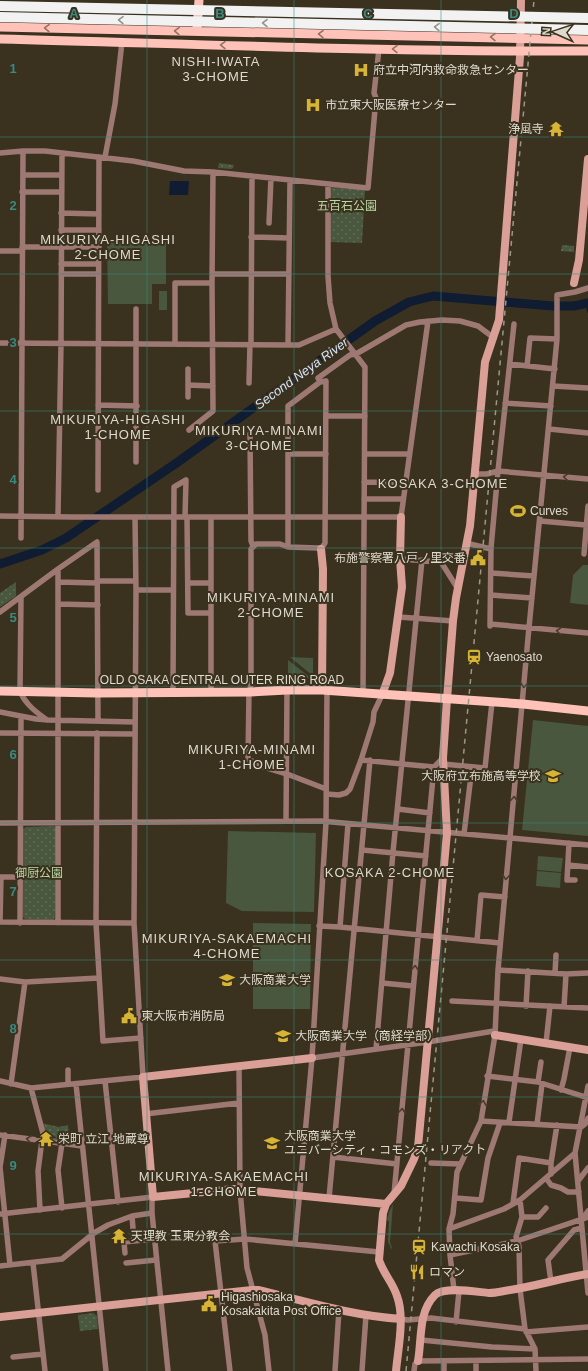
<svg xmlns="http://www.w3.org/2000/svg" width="588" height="1371" viewBox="0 0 588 1371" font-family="Arial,'Noto Sans JP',sans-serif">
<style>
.green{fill:#48573d}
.park{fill:url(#park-dots)}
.water{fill:#0f1c31}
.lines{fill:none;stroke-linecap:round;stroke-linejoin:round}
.stream{stroke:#0f1c31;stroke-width:1.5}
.river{stroke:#0f1c31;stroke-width:9}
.street{stroke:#9e7873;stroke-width:5.5}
.secondary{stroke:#da9f97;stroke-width:8}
.primary{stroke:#ffc2b9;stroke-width:9}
.rail{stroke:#9d9788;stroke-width:1.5;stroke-dasharray:5 5;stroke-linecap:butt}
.highway-bridge{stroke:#f2f2f2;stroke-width:10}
.oneway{stroke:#969288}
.oneway2{stroke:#937364}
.oneway3{stroke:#493c2c}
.grid{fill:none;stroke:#398a81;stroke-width:1;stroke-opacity:0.55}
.labels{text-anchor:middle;stroke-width:4;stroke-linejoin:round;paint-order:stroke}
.poi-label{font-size:12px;fill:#dfdace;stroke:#3a321f;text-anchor:start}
.park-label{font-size:12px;fill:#bbd7a4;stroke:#3a321f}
.street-label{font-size:12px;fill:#dfdace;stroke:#3a321f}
.neighbourhood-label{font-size:13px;letter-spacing:1px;fill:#dfdace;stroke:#3a321f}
.water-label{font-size:13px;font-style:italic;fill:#d6e3f7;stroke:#3a321f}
.grid-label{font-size:13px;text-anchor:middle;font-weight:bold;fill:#398a81;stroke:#3a321f;stroke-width:4;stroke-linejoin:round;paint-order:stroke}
</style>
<defs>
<pattern id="park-dots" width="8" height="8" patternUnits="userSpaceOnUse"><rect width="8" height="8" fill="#48573d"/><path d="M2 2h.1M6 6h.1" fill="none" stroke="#626f58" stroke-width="1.8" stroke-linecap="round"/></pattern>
</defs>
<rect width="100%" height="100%" fill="#3a321f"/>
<path class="green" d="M166,240V284H152V304H108L107,241Z
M159,291H167V310H159Z
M583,565H588V605L570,603L573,575Z
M290,657L313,658V676Z
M288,660L311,678H288Z
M533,720L588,726V836L522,830Z
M228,831L316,833L314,912L242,911L226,903Z
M538,856L563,858L561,872L537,870Z
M537,871L561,873L560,888L536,886Z
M253,923L311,924L310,1009H253Z
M393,1204L390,1242L392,1248L391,1249L390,1246L388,1242L389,1221L387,1220L389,1212Z"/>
<path class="park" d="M219,163L234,165L233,168L231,169L218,168Z
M332,187L365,190L362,243L330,242V189Z
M562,245L574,246V252L561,251Z
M16,582V596L0,607V593Z
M54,826L56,828L55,917L53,920L25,919L23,917V829L26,827Z
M41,1123L59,1127L68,1125L70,1143L45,1139Z
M93,1313L97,1316L98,1329L80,1331L78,1315Z"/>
<path class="water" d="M170,181H189L188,195H169Z"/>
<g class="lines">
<path class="stream" d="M586,303L588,312"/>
<path class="river" d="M0,564L42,550L66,538L175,464L375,321L409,302L433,296L553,306H574L588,303"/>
<path class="street" d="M0,153L23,151H45L133,161L184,171L213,172L368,188L376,98L374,93L379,49
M105,157L115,104L122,42
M23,175H61
M328,184V276L330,303L336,329L365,367L363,693
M22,192H61
M61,213L99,214
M269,223L271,178
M61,230H99
M251,237L289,238
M22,247H99
M0,251H22
M61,264H98
M61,274H98
M212,274H289
M136,309V462
M0,343L288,345L290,180
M175,343V283H212
M251,344L252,176
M288,345H299L336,329
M510,364L555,369
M527,366L530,338L557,339
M188,369V397
M320,382L326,381L325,543L321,549L318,548L288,547L280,544H256L251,549V685L249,692L248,759L264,767L287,774L326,789
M249,383L250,344
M188,385L213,386
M553,386L588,388
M505,403L551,406
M98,405L137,406
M326,416H365
M549,429L588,433
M189,430L213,411L212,283L213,172
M250,434L251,541L253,546
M288,454H326
M365,454H409
M474,474H487L498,471L588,479
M364,482L405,483
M98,490L99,157
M364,499H403
M0,516L73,517H401L428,321
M58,516L61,344L62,153
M187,517L188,613H211
M540,521L586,525
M21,538L23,151
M470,544L491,549
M288,547V406L320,382L318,378L350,355L356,354L406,325L420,322L442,320L460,321L478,326L494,338
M584,554L588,506
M400,559L441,562L458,589
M58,569V923
M491,573L534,576
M97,581H136
M58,582L97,583
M188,583H211
M136,590H173
M491,595L532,598
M21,598L20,691C25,704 36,712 47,720
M58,604L98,605
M0,612L58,569L97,542L98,721
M399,617L453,621
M490,624L588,633
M490,626L491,548L498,471L514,324
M173,692L174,487L186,480L185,517
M211,692V517
M0,712L36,719L48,720L135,722
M0,733L135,734
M97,733L96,923L103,1041L141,1038
M361,760L434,767
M443,764L485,768L492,702
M327,794L339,795L346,793L350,789L361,760L373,722L374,712L382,695
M398,809L430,813
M286,821L287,690
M0,823L321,821L588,845
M464,834L472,767
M569,843L567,880H575
M362,850L426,856
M568,865L588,867
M0,877H21
M0,922L134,923
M0,922L1,877
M20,923L21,717
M319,926L340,927L500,943
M340,927L348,824
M477,941L481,895L505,897
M498,970L566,974L588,973
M555,973L556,955
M0,979L25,982L99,978
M382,983L413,986
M452,1001L588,1008
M526,1006L528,971
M564,1007L566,974
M546,1043L550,1006
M376,1049L393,852L422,560
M312,1058L428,1042L494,1031
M239,1066L240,1190L247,1268L265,1335L269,1371
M487,1076L538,1082L588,1098
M0,1081L31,1088L143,1077L134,923L136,590L135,517
M105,1081L118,1202
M538,1082L541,1062
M11,1084L25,982
M68,1084V1070
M76,1084L106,1371
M588,1086L575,1153L588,1293
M31,1088L45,1141
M561,1090L564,1079L570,1047
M145,1114L239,1103
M481,1121L581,1127L585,1124L588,1118
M509,1122L521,1039
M537,1124L542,1084
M0,1135L82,1146
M5,1135L0,1167L10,1265
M62,1143L58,1170L62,1208
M333,1157L397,1164
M431,1163L460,1164
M551,1174V1163L557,1125
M546,1178L551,1185L561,1188L568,1192H579
M578,1181L588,1168
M394,1194L434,767L443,758
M329,1198L370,760
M455,1198L481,1200L488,1158L500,1123
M520,1200L522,1217L516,1237L519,1246L520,1289L525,1329L535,1349L536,1371
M513,1203L519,1158L551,1163
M40,1210L38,1171L42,1140
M0,1214L153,1197L152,1201V1213L168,1371
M132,1216L134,1241
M522,1217H538L546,1208
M582,1220L588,1211
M449,1229L504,1209L520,1200L575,1153
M295,1244L312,1058L326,822L327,690
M125,1253L124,1242L154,1239
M450,1255L517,1241L588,1217
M33,1263L45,1371
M126,1263L156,1260
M0,1266L62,1259L94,1233L108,1225L132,1216L152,1213
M551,1282L548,1260L574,1230L582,1228
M454,1290L450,1255L449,1229L453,1214L457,1172L481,1121L495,1035L498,970L528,638L557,339V295L575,292L588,288
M401,1319L408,1320L431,1318L525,1329
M456,1322L459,1291
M526,1332L588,1327
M421,1340L492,1347L535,1349
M13,1357L43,1354
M476,1361V1371
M230,1371L215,1241L245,1239L379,1252
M335,1371L339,1310
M362,1371L366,1315
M414,1371L415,1364L418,1361L588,1359
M444,1371V1362"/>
<path class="secondary" d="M574,283L579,260L588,159
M321,549L323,569L322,690
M382,695L390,673L402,587L400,559L401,517
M495,1035L588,1050
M312,1058L143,1077L153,1197L234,1189L386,1204
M0,1317L252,1290H258C305,1301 352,1316 401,1319
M418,1361C422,1339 418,1312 435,1295C444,1286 477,1292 489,1293C496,1293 503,1291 510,1290C536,1286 562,1278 588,1274
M396,1371C398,1349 405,1317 397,1296C393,1283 383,1273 379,1260L383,1213L386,1204L401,1186L414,1159L418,1147L447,833L443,758L447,699L453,621L456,598L470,526L485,362L499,320L520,57L521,0"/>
<path class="primary" d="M0,27L588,40
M197,29L199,0
M0,39C196,44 392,52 588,51
M0,691L97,693L249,692L287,690H322L523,704L588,711"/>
<path class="rail" d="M406,1371L534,0"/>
<path class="highway-bridge" d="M0,6L588,18
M0,17L588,30"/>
</g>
<defs><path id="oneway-chevron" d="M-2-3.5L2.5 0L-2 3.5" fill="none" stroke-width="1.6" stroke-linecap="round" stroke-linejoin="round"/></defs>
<g class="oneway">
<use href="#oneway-chevron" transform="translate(121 20) rotate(-179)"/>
<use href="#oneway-chevron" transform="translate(265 23) rotate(-179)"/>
<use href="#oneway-chevron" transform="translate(437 27) rotate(-179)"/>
</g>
<g class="oneway2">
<use href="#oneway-chevron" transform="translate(47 28) rotate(-178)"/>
<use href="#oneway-chevron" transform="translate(177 31) rotate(-178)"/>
<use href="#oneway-chevron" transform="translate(321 34) rotate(-179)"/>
<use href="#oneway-chevron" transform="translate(493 37) rotate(-179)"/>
<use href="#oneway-chevron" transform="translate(223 45) rotate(-179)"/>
<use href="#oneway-chevron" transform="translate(395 49) rotate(-179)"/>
</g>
<g class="oneway3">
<use href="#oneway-chevron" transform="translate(566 477) rotate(-175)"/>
<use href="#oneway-chevron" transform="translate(559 631) rotate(-175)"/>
<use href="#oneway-chevron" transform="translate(524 685) rotate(95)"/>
<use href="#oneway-chevron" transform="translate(514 799) rotate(-85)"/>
<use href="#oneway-chevron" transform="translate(506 877) rotate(95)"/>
<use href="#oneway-chevron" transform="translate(415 968) rotate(-85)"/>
<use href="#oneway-chevron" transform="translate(483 1103) rotate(-81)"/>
<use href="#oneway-chevron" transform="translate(402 1111) rotate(-85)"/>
<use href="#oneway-chevron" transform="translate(29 1139) rotate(-173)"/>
</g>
<path class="grid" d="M147,0V1371M294,0V1371M441,0V1371M0,137H588M0,274H588M0,411H588M0,548H588M0,686H588M0,823H588M0,960H588M0,1097H588M0,1234H588"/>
<defs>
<symbol id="hospital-bare" viewBox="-9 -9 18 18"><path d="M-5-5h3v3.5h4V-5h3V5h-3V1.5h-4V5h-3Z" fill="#d7b434" stroke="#3a321f" stroke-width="2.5" paint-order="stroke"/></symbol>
<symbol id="temple-bare" viewBox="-9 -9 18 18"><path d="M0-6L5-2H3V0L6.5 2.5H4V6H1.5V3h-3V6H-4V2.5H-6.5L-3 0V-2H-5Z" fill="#d7b434" stroke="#3a321f" stroke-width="2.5" paint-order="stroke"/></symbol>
<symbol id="stadium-bare" viewBox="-9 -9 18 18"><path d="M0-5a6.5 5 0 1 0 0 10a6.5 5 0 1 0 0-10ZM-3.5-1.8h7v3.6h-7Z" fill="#d7b434" stroke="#3a321f" stroke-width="2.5" paint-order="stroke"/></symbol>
<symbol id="civic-bare" viewBox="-9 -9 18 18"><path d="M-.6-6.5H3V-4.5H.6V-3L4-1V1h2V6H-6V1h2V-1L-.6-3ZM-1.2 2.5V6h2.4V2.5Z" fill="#d7b434" stroke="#3a321f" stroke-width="2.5" paint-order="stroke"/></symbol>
<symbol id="station-bare" viewBox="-9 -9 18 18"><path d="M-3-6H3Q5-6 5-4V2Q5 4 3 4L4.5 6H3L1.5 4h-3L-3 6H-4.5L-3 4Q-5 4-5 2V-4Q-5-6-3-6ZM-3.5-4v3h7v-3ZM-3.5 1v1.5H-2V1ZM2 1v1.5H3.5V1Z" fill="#d7b434" stroke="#3a321f" stroke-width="2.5" paint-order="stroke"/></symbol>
<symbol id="school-bare" viewBox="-9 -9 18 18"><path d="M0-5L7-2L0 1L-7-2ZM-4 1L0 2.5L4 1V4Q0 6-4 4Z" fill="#d7b434" stroke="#3a321f" stroke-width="2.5" paint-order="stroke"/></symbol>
<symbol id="university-bare" viewBox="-9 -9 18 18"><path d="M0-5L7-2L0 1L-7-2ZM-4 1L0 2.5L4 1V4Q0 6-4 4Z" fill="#d7b434" stroke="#3a321f" stroke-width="2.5" paint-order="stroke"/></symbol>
<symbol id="restaurant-bare" viewBox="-9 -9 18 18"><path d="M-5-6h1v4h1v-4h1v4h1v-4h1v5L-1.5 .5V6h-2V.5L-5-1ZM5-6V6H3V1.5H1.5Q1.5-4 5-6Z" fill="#d7b434" stroke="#3a321f" stroke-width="2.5" paint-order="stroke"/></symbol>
</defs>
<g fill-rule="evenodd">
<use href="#hospital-bare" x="350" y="59" width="22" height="22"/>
<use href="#hospital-bare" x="302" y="94" width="22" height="22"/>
<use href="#temple-bare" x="545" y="118" width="22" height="22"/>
<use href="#stadium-bare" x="507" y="500" width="22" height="22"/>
<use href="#civic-bare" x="467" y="547" width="22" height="22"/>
<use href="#station-bare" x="463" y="646" width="22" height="22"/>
<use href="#school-bare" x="542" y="765" width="22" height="22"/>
<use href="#university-bare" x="216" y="969" width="22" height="22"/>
<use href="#civic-bare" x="118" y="1005" width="22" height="22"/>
<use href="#university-bare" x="272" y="1025" width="22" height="22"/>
<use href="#temple-bare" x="35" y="1128" width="22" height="22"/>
<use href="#university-bare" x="261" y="1132" width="22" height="22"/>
<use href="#temple-bare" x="108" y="1225" width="22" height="22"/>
<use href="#station-bare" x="408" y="1236" width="22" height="22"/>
<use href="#restaurant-bare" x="406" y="1261" width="22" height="22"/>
<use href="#civic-bare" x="198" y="1293" width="22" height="22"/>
</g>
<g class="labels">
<g class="poi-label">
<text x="373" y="74">府立中河内救命救急センター</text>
<text x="325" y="109">市立東大阪医療センター</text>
<text x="544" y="133" text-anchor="end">浄風寺</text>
<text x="530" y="515">Curves</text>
<text x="466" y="562" text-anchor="end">布施警察署八戸ノ里交番</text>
<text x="486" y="661">Yaenosato</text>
<text x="541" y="780" text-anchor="end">大阪府立布施高等学校</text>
<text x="239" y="984">大阪商業大学</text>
<text x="141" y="1020">東大阪市消防局</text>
<text x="295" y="1040">大阪商業大学（商経学部）</text>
<text x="284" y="1140">大阪商業大学<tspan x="284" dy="14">ユニバーシティ・コモンズ・リアクト</tspan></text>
<text x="58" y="1143">栄町 立江 地蔵尊</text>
<text x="131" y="1240">天理教 玉東分教会</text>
<text x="431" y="1251">Kawachi Kosaka</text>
<text x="429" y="1276">ロマン</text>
<text x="221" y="1301">Higashiosaka<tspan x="221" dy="14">Kosakakita Post Office</tspan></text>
</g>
<g class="park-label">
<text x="347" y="210">五百石公園</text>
<text x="39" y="877">御厨公園</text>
</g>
<g class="street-label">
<text x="222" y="684">OLD OSAKA CENTRAL OUTER RING ROAD</text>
</g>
<g class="neighbourhood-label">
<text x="216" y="66">NISHI-IWATA<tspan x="216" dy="15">3-CHOME</tspan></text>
<text x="108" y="244">MIKURIYA-HIGASHI<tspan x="108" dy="15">2-CHOME</tspan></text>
<text x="118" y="424">MIKURIYA-HIGASHI<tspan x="118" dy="15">1-CHOME</tspan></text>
<text x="259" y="435">MIKURIYA-MINAMI<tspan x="259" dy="15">3-CHOME</tspan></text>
<text x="443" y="488">KOSAKA 3-CHOME</text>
<text x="271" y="602">MIKURIYA-MINAMI<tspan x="271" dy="15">2-CHOME</tspan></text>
<text x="252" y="754">MIKURIYA-MINAMI<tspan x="252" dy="15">1-CHOME</tspan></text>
<text x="390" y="877">KOSAKA 2-CHOME</text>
<text x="227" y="943">MIKURIYA-SAKAEMACHI<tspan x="227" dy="15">4-CHOME</tspan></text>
<text x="224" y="1181">MIKURIYA-SAKAEMACHI<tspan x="224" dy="15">1-CHOME</tspan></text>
</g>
<g class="water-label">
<text transform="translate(301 373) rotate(-36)" y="5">Second Neya River</text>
</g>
</g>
<g class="grid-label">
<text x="74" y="18">A</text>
<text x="220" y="18">B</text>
<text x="368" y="18">C</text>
<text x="514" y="18">D</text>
<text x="13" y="73">1</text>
<text x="13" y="210">2</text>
<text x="13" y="347">3</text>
<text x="13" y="484">4</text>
<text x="13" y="622">5</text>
<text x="13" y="759">6</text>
<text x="13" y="896">7</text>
<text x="13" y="1033">8</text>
<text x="13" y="1170">9</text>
</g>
<g transform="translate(556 32) rotate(273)" stroke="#3a321f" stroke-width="3" paint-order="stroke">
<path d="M0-3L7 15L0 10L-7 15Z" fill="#dfdace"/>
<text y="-6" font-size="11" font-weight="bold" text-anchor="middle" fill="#dfdace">N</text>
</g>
</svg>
